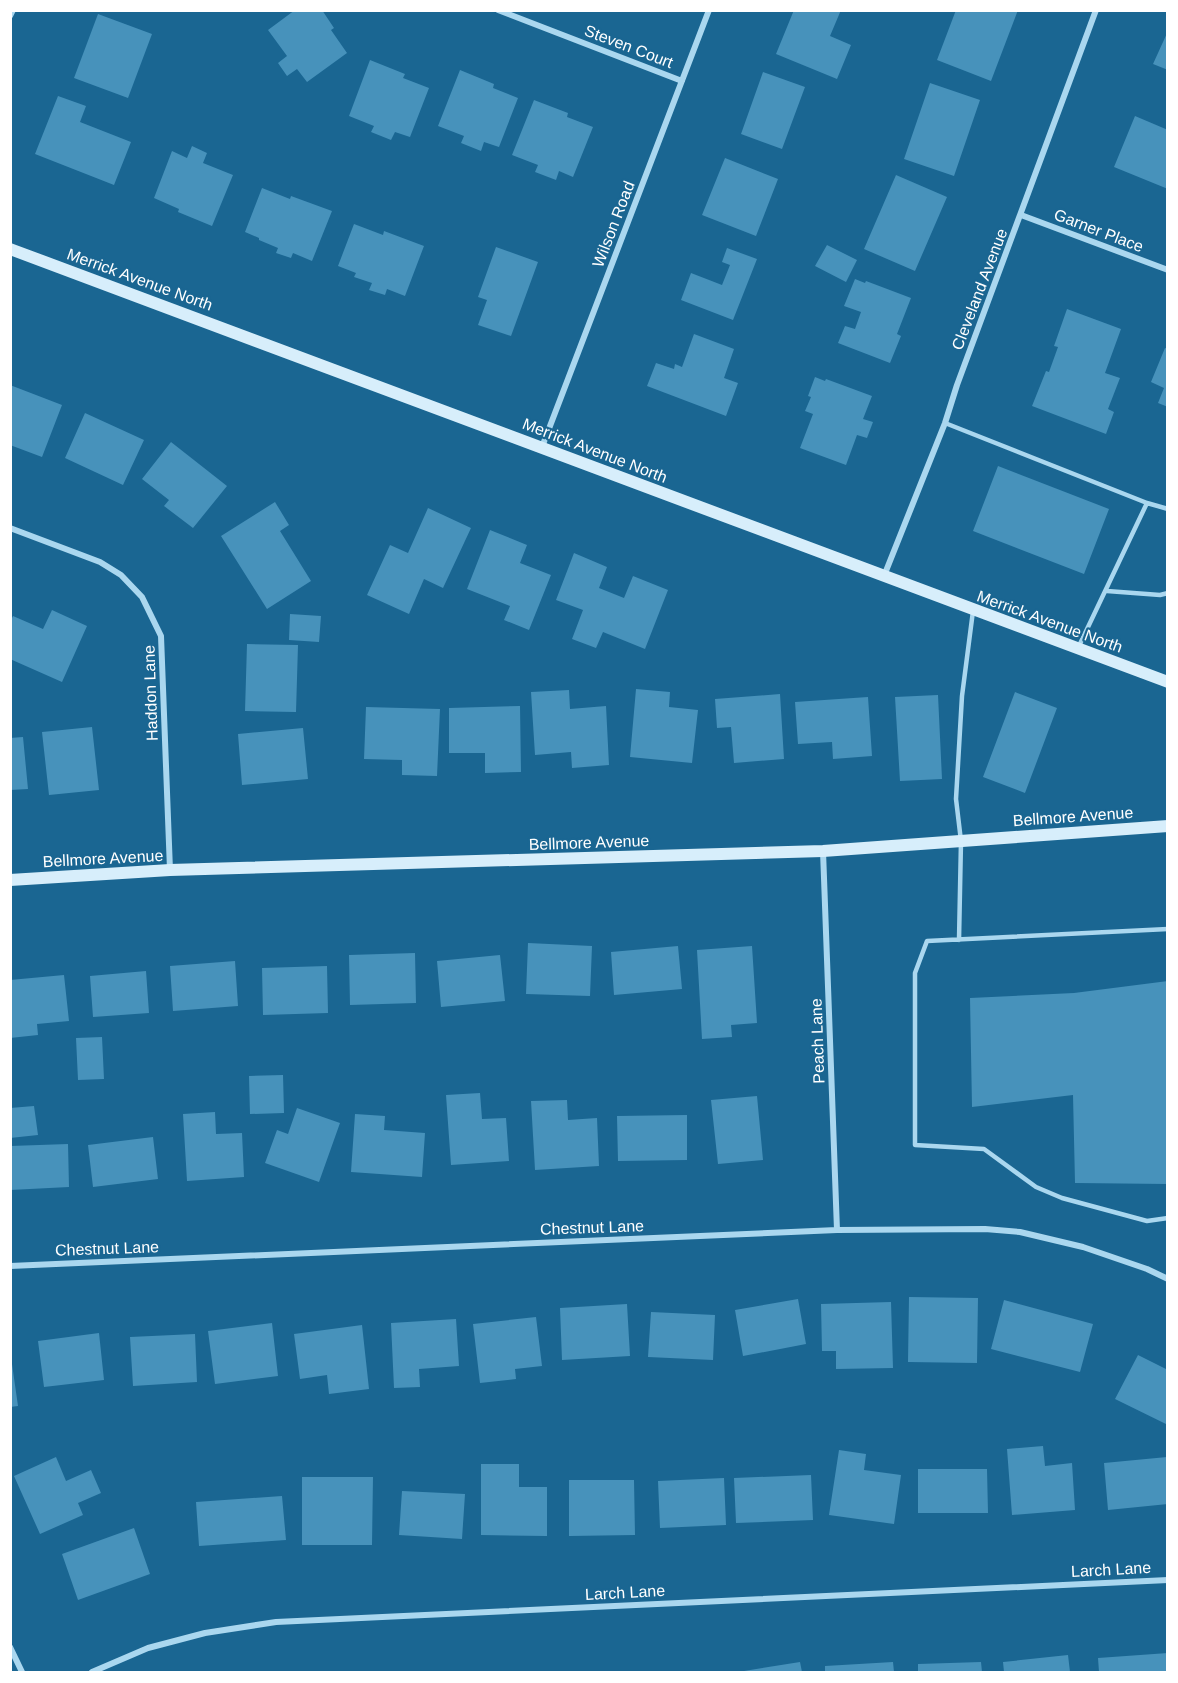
<svg xmlns="http://www.w3.org/2000/svg" width="1178" height="1683" viewBox="0 0 1178 1683" font-family="Arial,sans-serif">
<style>
.building{fill:#4792bb}
.lines{fill:none;stroke-linecap:round;stroke-linejoin:round}
.service{stroke:#aad7ef;stroke-width:4.5}
.minor{stroke:#aad7ef;stroke-width:6}
.secondary{stroke:#d7eefb;stroke-width:12}
.labels{text-anchor:middle;stroke-width:4.5;stroke-linejoin:round;paint-order:stroke}
.street-label{font-size:16px;fill:#fff;stroke:#1a6692}
</style>
<rect width="100%" height="100%" fill="#1a6692"/>
<path class="building" d="M295,10H322L334,28L331,30L347,53L307,82L297,69L287,76L278,63L287,56L268,30Z
M794,10H841L830,36L851,45L837,79L776,54Z
M956,10H1018L991,81L937,60Z
M98,14L152,34L128,98L74,78Z
M1168,31V70L1153,64Z
M370,60L405,74L403,78L429,88L410,137L395,132L391,140L371,132L374,126L349,116Z
M460,70L494,84L493,88L518,98L499,147L484,142L481,151L461,143L464,136L438,126Z
M763,72L805,87L782,149L741,134Z
M930,83L980,100L954,176L904,159Z
M58,96L86,106L80,122L131,142L114,185L35,154Z
M534,100L568,113L567,117L593,127L573,177L559,171L556,180L535,172L538,165L512,155Z
M1135,116L1168,130V189L1114,167Z
M192,146L207,153L203,163L233,175L212,226L178,212L179,209L154,198L172,151L187,158Z
M725,158L778,179L756,236L702,215Z
M896,175L947,197L915,271L864,249Z
M262,188L290,199L291,196L332,211L312,261L293,253L291,258L276,253L278,248L259,240V238L245,232Z
M354,224L383,235L384,231L424,246L405,296L387,289L385,295L369,290L372,283L354,277L356,273L338,266Z
M827,245L857,260L846,282L815,266Z
M496,247L538,262L511,336L478,325L487,300L478,297Z
M727,248L757,259L733,320L681,300L691,273L722,285L730,265L722,262Z
M855,279L865,283L866,281L911,298L897,334L901,336L890,363L838,343L845,326L855,329L861,312L844,306Z
M1067,309L1121,329L1105,373L1120,378L1108,409L1114,412L1106,434L1032,406L1046,371L1049,372L1058,347L1054,346Z
M694,334L734,349L724,378L738,383L726,416L647,386L656,363L674,369L675,364L682,367Z
M1165,348L1168,349V407L1158,403L1164,388L1151,382Z
M815,377L825,381L826,379L872,396L863,419L873,422L867,438L857,435L846,465L800,448L813,414L805,411L811,397L808,396Z
M10,385L62,405L42,457L10,445Z
M85,413L144,440L123,485L65,458Z
M171,442L227,486L193,528L164,506L169,500L142,479Z
M998,466L1109,509L1084,574L973,531Z
M275,502L289,525L280,531L311,581L267,609L221,536Z
M428,508L471,528L443,588L424,579L409,614L367,595L390,545L408,553Z
M490,530L527,545L520,563L551,575L529,630L504,620L510,606L467,589Z
M574,553L607,567L599,588L624,598L633,576L668,590L645,649L603,632L596,648L572,639L583,610L556,600Z
M52,610L87,626L62,682L10,659V622L13,616L43,629Z
M290,614L321,616L319,642L289,640Z
M247,644L298,645L296,712L245,711Z
M636,689L670,692L669,707L698,710L692,763L630,757Z
M569,690L570,709L606,706L609,765L572,768L571,752L535,755L531,692Z
M1015,692L1057,708L1025,793L983,777Z
M780,694L784,759L734,763L731,727L717,728L715,699Z
M938,695L942,779L900,781L895,697Z
M868,697L872,756L833,759L832,742L798,744L795,702Z
M520,706L521,772L485,773V753H449V708Z
M366,707L440,709L437,776L402,775V760L364,759Z
M92,727L99,790L49,795L42,732Z
M303,728L308,779L242,785L238,734Z
M23,737L28,789L10,790V738Z
M528,943L592,946L590,996L526,994Z
M678,946L682,989L614,995L611,952Z
M752,946L757,1023L731,1025L732,1037L702,1039L697,950Z
M415,953L416,1003L350,1005L349,955Z
M500,955L505,1001L441,1007L437,961Z
M235,961L238,1006L173,1011L170,966Z
M327,966L328,1013L263,1015L262,968Z
M146,971L149,1013L93,1017L90,976Z
M64,975L69,1021L37,1024L38,1035L10,1038V980Z
M1168,981V1184L1075,1183L1073,1095L972,1107L970,998L1074,993Z
M102,1037L104,1079L78,1080L76,1038Z
M283,1075L284,1113L250,1114L249,1076Z
M480,1093L482,1119L506,1118L509,1161L451,1165L446,1095Z
M757,1096L763,1160L718,1164L711,1100Z
M567,1100L568,1120L597,1118L599,1166L535,1170L531,1101Z
M34,1106L38,1135L10,1138V1108Z
M297,1108L340,1123L319,1182L265,1163L277,1130L288,1134Z
M215,1112L216,1134L242,1133L244,1177L187,1181L183,1114Z
M355,1114L385,1116L384,1130L425,1133L422,1177L351,1172Z
M687,1115V1160L618,1161L617,1116Z
M153,1137L158,1179L93,1187L88,1145Z
M68,1144L69,1187L10,1190V1146Z
M909,1297L978,1298L977,1363L908,1362Z
M798,1299L806,1344L743,1356L735,1310Z
M1004,1300L1093,1324L1080,1372L991,1349Z
M891,1302L893,1368L836,1369V1351H822L821,1304Z
M627,1304L630,1356L562,1360L560,1308Z
M651,1312L715,1315L713,1360L648,1357Z
M536,1317L542,1366L515,1369L516,1379L480,1383L473,1324Z
M456,1319L459,1366L419,1369L420,1387L394,1388L391,1323Z
M272,1323L278,1376L215,1384L208,1331Z
M362,1325L369,1389L329,1394L327,1375L300,1379L294,1334Z
M99,1333L104,1380L44,1387L38,1341Z
M195,1334L197,1382L133,1386L130,1337Z
M10,1350L18,1406L10,1407Z
M1138,1355L1168,1370V1425L1115,1399Z
M1043,1446L1045,1466L1072,1463L1075,1510L1012,1515L1007,1449Z
M839,1450L866,1454L864,1470L901,1475L894,1524L829,1515Z
M56,1457L66,1481L91,1470L101,1493L78,1503L83,1515L40,1534L14,1476Z
M1167,1457L1168,1504L1108,1510L1104,1463Z
M481,1464H519V1487H547V1536L481,1535Z
M918,1469H987L988,1513H918Z
M811,1475L813,1520L736,1523L734,1478Z
M302,1477H373L372,1545H302Z
M724,1478L726,1525L660,1528L658,1481Z
M569,1480H634L635,1535L569,1536Z
M402,1491L465,1494L462,1539L399,1535Z
M282,1496L286,1540L199,1546L196,1502Z
M134,1528L150,1574L78,1600L62,1554Z
M1168,1653V1672H1099L1098,1658Z
M1068,1655L1070,1672H1004L1003,1662Z
M800,1662L802,1672H744V1671Z
M893,1662L894,1672H825V1666Z
M981,1662L982,1672H918V1664Z"/>
<g class="lines">
<path class="service" d="M945,423L1147,503L1079,646
M1147,503L1168,509
M1107,591L1160,595L1168,593
M1168,929L927,941L915,973V1145L984,1149L1036,1187L1062,1198L1147,1221L1168,1218
M959,940L961,841L956,799L962,696L973,611"/>
<path class="minor" d="M498,10L682,81
M10,16L13,10
M1021,215L1168,270
M542,447L709,10
M10,528L100,562L121,575L142,597L161,636L170,870
M884,576L945,423L957,385L1096,10
M823,851L837,1230
M10,1266L837,1230L985,1229L1020,1232L1083,1247L1147,1269L1168,1279
M10,1647L22,1672
M92,1672L148,1648L205,1633L276,1622L1168,1580"/>
<path class="secondary" d="M10,249L1168,682
M10,880L170,870L823,851L1168,826"/>
</g>
<g class="labels">
<g class="street-label">
<text transform="translate(629 46) rotate(21)" y="6">Steven Court</text>
<text transform="translate(613 224) rotate(-69)" y="6">Wilson Road</text>
<text transform="translate(1099 230) rotate(21)" y="6">Garner Place</text>
<text transform="translate(140 279) rotate(20)" y="6">Merrick Avenue North</text>
<text transform="translate(979 289) rotate(-69)" y="6">Cleveland Avenue</text>
<text transform="translate(595 450) rotate(21)" y="6">Merrick Avenue North</text>
<text transform="translate(1050 621) rotate(20)" y="6">Merrick Avenue North</text>
<text transform="translate(150 693) rotate(-92)" y="6">Haddon Lane</text>
<text transform="translate(1073 816) rotate(-4)" y="6">Bellmore Avenue</text>
<text transform="translate(589 842) rotate(-2)" y="6">Bellmore Avenue</text>
<text transform="translate(103 858) rotate(-3)" y="6">Bellmore Avenue</text>
<text transform="translate(817 1041) rotate(-92)" y="6">Peach Lane</text>
<text transform="translate(592 1227) rotate(-2)" y="6">Chestnut Lane</text>
<text transform="translate(107 1248) rotate(-2)" y="6">Chestnut Lane</text>
<text transform="translate(1111 1569) rotate(-3)" y="6">Larch Lane</text>
<text transform="translate(625 1592) rotate(-3)" y="6">Larch Lane</text>
</g>
</g>
<rect width="1178" height="1683" fill="none" stroke="#ffffff" stroke-width="24"/>
</svg>
